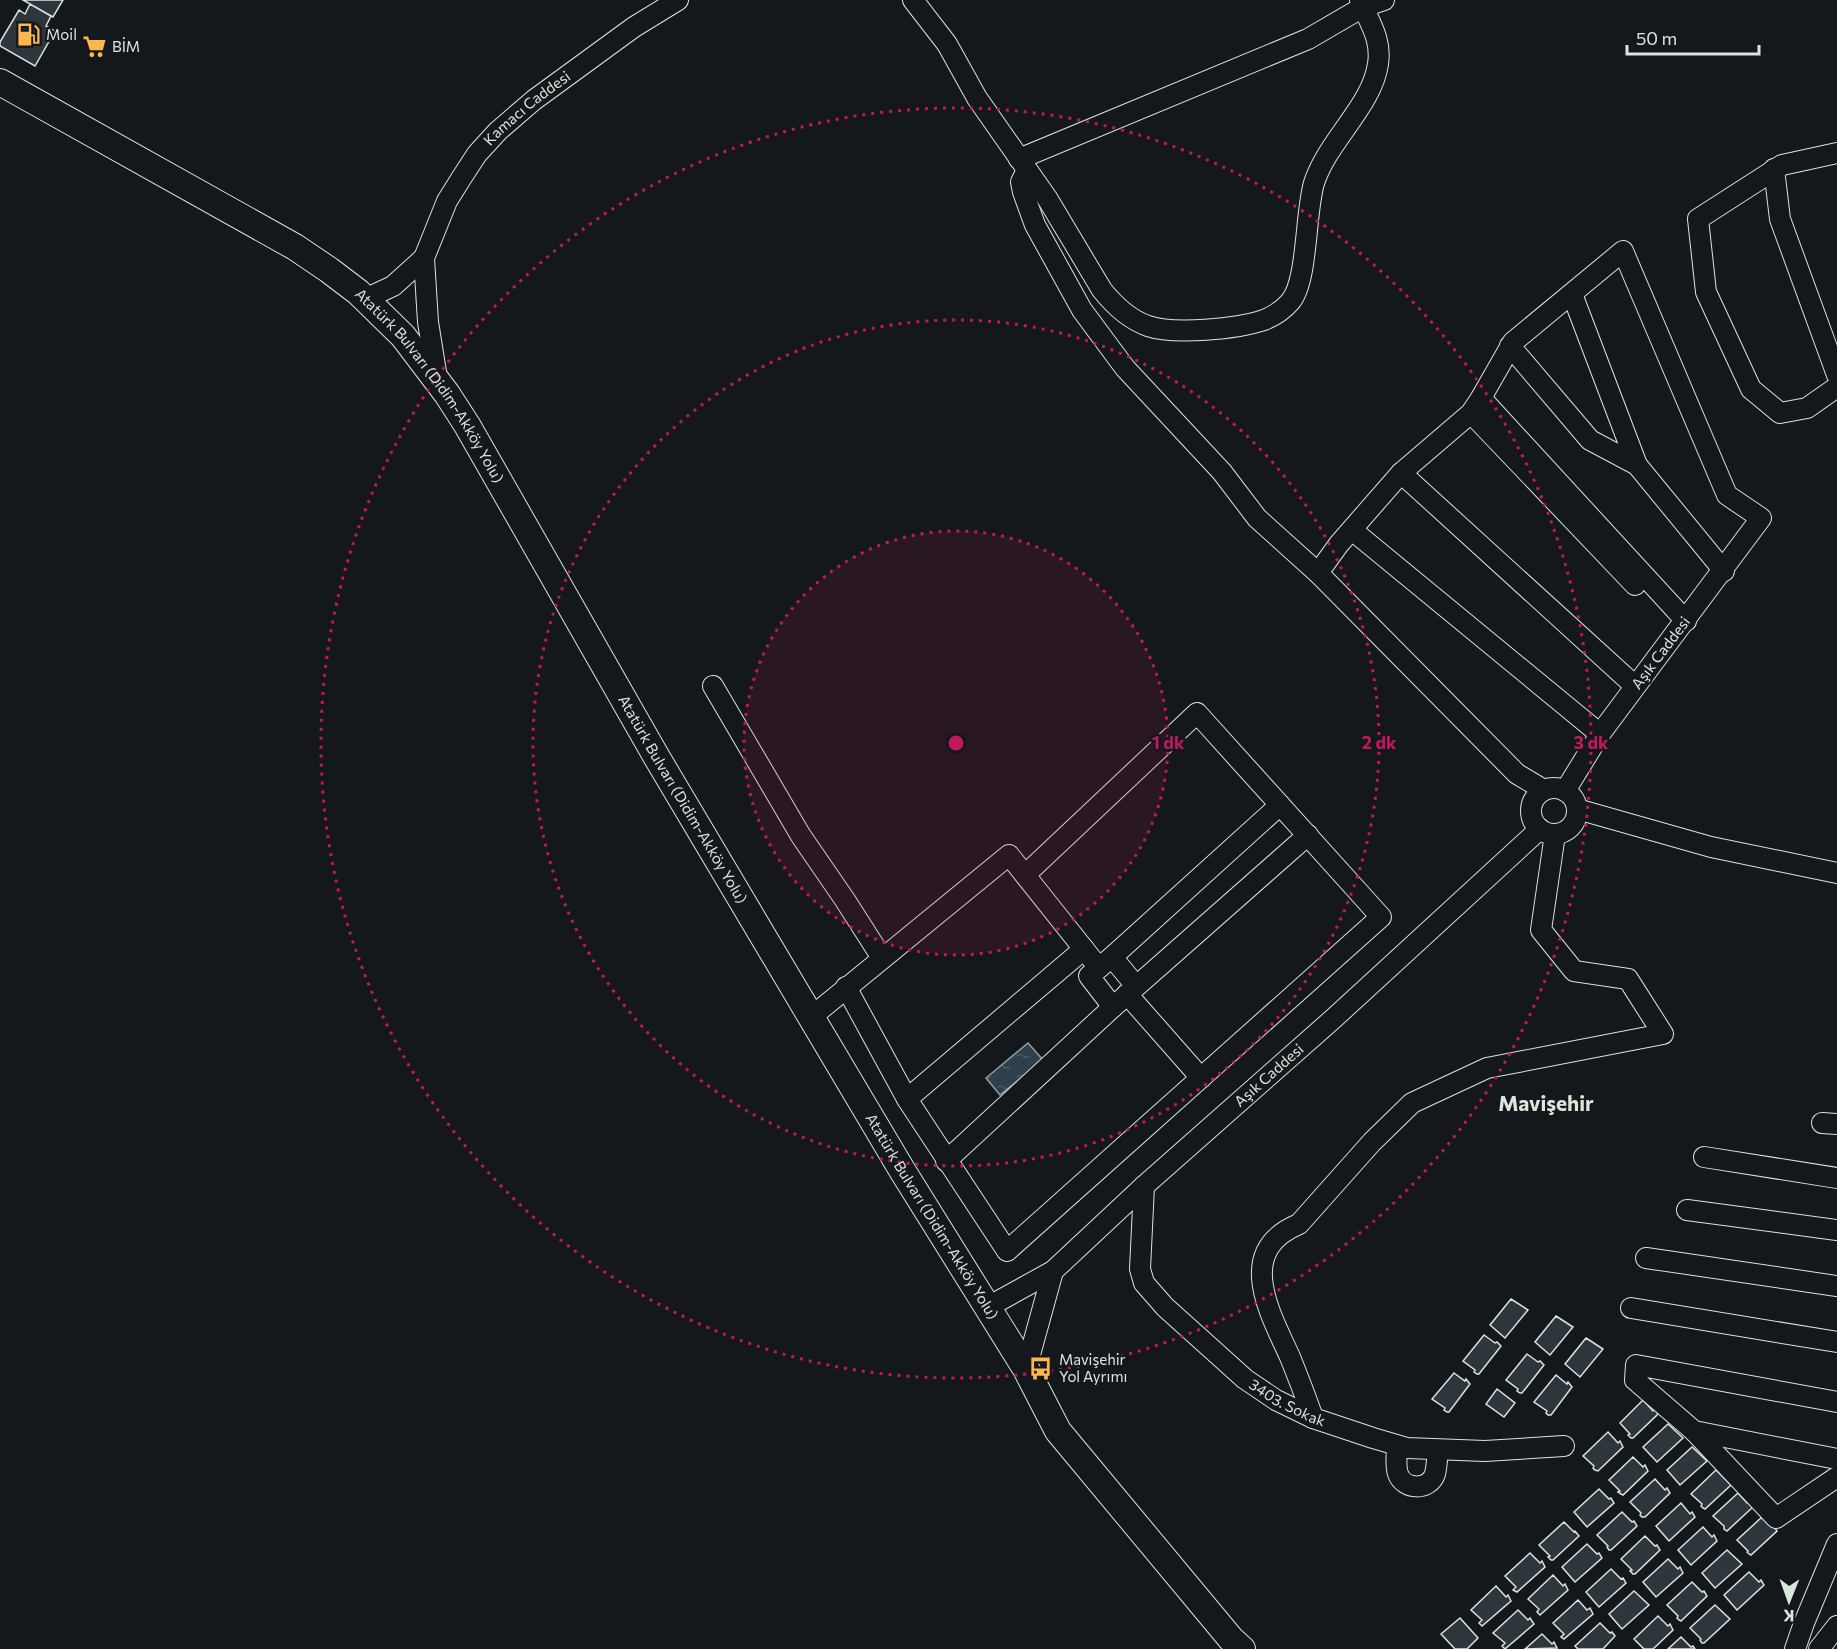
<svg xmlns="http://www.w3.org/2000/svg" width="1837" height="1649" viewBox="0 0 1837 1649" font-family="Commissioner,sans-serif">
<style>
.water{fill:url(#water-ripples);stroke:#939e99;stroke-width:1.5}
.building{fill:#2c363c;stroke:#d8e6dc;stroke-width:1.5}
.lines{fill:none;stroke-linecap:round;stroke-linejoin:round}
.minor-casing{stroke:#d8e6dc;stroke-width:22}
.major-casing{stroke:#d8e6dc;stroke-width:28}
.minor{stroke:#14181c;stroke-width:20}
.major{stroke:#14181c;stroke-width:26}
.ring{fill:none;stroke:#c2185b;stroke-width:3;stroke-dasharray:3 6}
.labels{text-anchor:middle;stroke-width:4.5;stroke-linejoin:round;paint-order:stroke}
.poi-label{font-size:15px;fill:#d8e6dc;stroke:#14181c;text-anchor:start}
.street-label{font-size:15px;fill:#d8e6dc;stroke:#14181c}
.district-label{font-size:21px;font-weight:bold;fill:#d8e6dc;stroke:#14181c}
.centre{fill:#c2185b;stroke:#14181c;stroke-width:3}
.ring-label{font-size:18px;text-anchor:middle;font-weight:bold;fill:#c2185b;stroke:#14181c;stroke-width:4.5;stroke-linejoin:round;paint-order:stroke}
</style>
<defs>
<pattern id="water-ripples" width="26" height="14" patternUnits="userSpaceOnUse" patternTransform="scale(1.5)"><rect width="26" height="14" fill="#2f3f4d"/><path d="M2 4q2-2 4 0t4 0M15 11q2-2 4 0t4 0" fill="none" stroke="#4c5b66"/></pattern>
</defs>
<rect width="100%" height="100%" fill="#14181c"/>
<path class="water" d="M1028,1043L1043,1060L1000,1095L986,1078Z"/>
<path class="building" d="M23,0H63L53,17Z
M30,4L51,16L46,26L55,31L35,66L0,46V42L19,10L25,14Z
M1511,1299L1528,1310L1505,1338L1490,1325Z
M1556,1316L1573,1327L1550,1355L1535,1342Z
M1484,1335L1495,1343L1497,1342L1501,1346L1479,1374H1477L1474,1372L1475,1370L1463,1361Z
M1586,1338L1603,1349L1580,1377L1565,1364Z
M1527,1354L1538,1362L1540,1361L1544,1365L1522,1393H1520L1517,1391L1518,1389L1506,1380Z
M1454,1373L1465,1381L1466,1379L1470,1384L1449,1412H1447L1444,1410L1445,1408L1432,1399Z
M1556,1375L1567,1384L1568,1382L1572,1387L1551,1415H1548L1546,1413L1547,1411L1534,1402Z
M1497,1389L1515,1403L1504,1417L1486,1404Z
M1643,1400L1653,1411L1655,1409L1658,1414L1633,1438H1631L1628,1435L1630,1434L1620,1423Z
M1668,1424L1683,1438L1657,1462L1643,1447Z
M1608,1432L1618,1443L1620,1441L1623,1447L1598,1471L1595,1470L1593,1468L1594,1466L1583,1456Z
M1692,1447L1707,1461L1680,1485L1667,1470Z
M1633,1457L1643,1467L1645,1465L1648,1471L1623,1495L1621,1494L1618,1492L1620,1491L1609,1480Z
M1716,1470L1731,1485L1705,1509L1703,1508L1701,1506L1702,1504L1691,1494Z
M1655,1479L1665,1490L1667,1488L1670,1493L1645,1517H1642L1640,1515L1641,1513L1630,1502Z
M1599,1489L1609,1499L1611,1498L1614,1503L1587,1527L1574,1512Z
M1738,1493L1747,1503L1749,1501L1753,1507L1727,1531L1724,1529V1526L1713,1516Z
M1681,1503L1690,1514L1692,1512L1695,1517L1669,1541L1656,1526Z
M1622,1512L1632,1522L1634,1521L1637,1526L1611,1550H1609L1607,1547L1608,1546L1597,1535Z
M1762,1517L1772,1527L1774,1526L1777,1531L1751,1555L1749,1554L1747,1552L1748,1551L1737,1540Z
M1564,1522L1574,1532L1575,1531L1579,1536L1553,1560H1551L1548,1557L1550,1556L1539,1545Z
M1703,1527L1712,1537L1714,1535L1717,1541L1691,1565L1678,1550Z
M1645,1536L1655,1546L1657,1545L1660,1550L1635,1574H1633L1630,1571L1632,1570L1621,1559Z
M1587,1544L1597,1554L1599,1553L1602,1558L1575,1582L1562,1567Z
M1727,1550L1742,1564L1715,1588L1702,1573Z
M1530,1553L1540,1563L1542,1561L1545,1567L1517,1592L1513,1590L1516,1587L1505,1576Z
M1668,1559L1678,1569L1680,1567L1683,1573L1656,1597L1643,1582Z
M1611,1569L1621,1579L1623,1578L1626,1583L1599,1607L1586,1592Z
M1749,1572L1759,1582L1761,1580L1764,1585L1737,1610L1724,1595Z
M1553,1575L1563,1586L1565,1584L1568,1590L1540,1615L1537,1612L1539,1609L1528,1599Z
M1692,1582L1702,1592L1704,1591L1707,1596L1681,1621L1679,1620L1677,1618L1678,1616L1667,1605Z
M1496,1586L1506,1597L1508,1595L1511,1601L1482,1626L1479,1623L1482,1620L1471,1610Z
M1634,1591L1649,1605L1622,1629L1609,1614Z
M1578,1600L1587,1610L1590,1608L1593,1614L1564,1639L1561,1637L1564,1634L1553,1623Z
M1715,1605L1730,1619L1704,1643H1702L1700,1640L1701,1639L1690,1628Z
M1518,1610L1528,1620L1530,1618L1534,1624L1505,1649L1502,1646L1505,1643L1493,1633Z
M1658,1616L1668,1626L1670,1624L1673,1630L1653,1649H1644L1634,1639Z
M1460,1618L1478,1638L1467,1649H1455L1441,1634Z
M1600,1623L1610,1633L1612,1632L1615,1636L1603,1649H1578L1575,1646Z
M1542,1634L1552,1644L1554,1642L1557,1648L1525,1649Z
M1681,1637L1691,1647L1693,1646L1695,1649H1668Z"/>
<g class="lines">
<defs>
<g id="minor">
<path d="M913,0L947,44L977,98L1047,198L1102,290C1114,305 1128,319 1148,326C1174,335 1237,329 1264,320C1274,316 1283,310 1290,302C1308,282 1305,213 1314,183C1328,140 1372,106 1378,64C1382,39 1369,22 1360,0"/>
<path d="M1837,153L1782,165L1698,219L1706,292L1751,389L1780,413L1807,408L1837,387"/>
<path d="M1019,159L1308,39L1363,7L1384,0"/>
<path d="M1774,169L1780,219L1837,375"/>
<path d="M1027,170L1021,182L1023,192L1035,225L1082,310L1125,368L1222,472L1257,518L1318,573L1517,774L1544,790"/>
<path d="M1572,294L1637,465L1724,571"/>
<path d="M365,299L393,286L424,258"/>
<path d="M1510,346L1590,440L1637,465"/>
<path id="s1" d="M437,378L428,322L424,258L447,201L462,177L477,154L498,131L534,100L634,27L678,0"/>
<path d="M1481,398L1686,621"/>
<path d="M1471,413L1635,585"/>
<path d="M1401,473L1635,686"/>
<path d="M1352,530L1600,734"/>
<path d="M1318,573L1339,544L1401,473L1471,413L1481,398L1513,342L1623,251L1727,495L1761,518L1600,734L1565,791"/>
<path d="M713,686L801,836L845,900L882,958"/>
<circle cx="1554" cy="811" r="23"/>
<path d="M1577,809L1711,847L1837,873"/>
<path d="M1112,957L1280,805"/>
<path d="M1136,986L1112,957L1089,976L1113,1007L1308,835"/>
<path d="M846,987L907,1099L1007,1251L1381,917L1197,713L1025,875"/>
<path d="M1127,994L1201,1078"/>
<path d="M810,1018L1009,855L1099,968"/>
<path d="M907,1099L1084,949"/>
<path d="M1822,1123L1837,1124"/>
<path d="M1704,1157L1837,1178"/>
<path d="M946,1161L1113,1007"/>
<path id="s2" d="M1144,1186L1140,1269L1144,1283L1165,1307L1245,1379L1276,1400L1313,1418L1373,1438L1407,1448L1485,1451L1564,1446"/>
<path d="M1687,1210L1837,1230"/>
<path d="M1646,1258L1837,1286"/>
<path id="s3" d="M986,1308L1053,1271L1144,1186L1333,1019L1540,829"/>
<path d="M1631,1308L1837,1342"/>
<path d="M1026,1369L1053,1271"/>
<path d="M1837,1402L1636,1365L1635,1380L1694,1431L1837,1459"/>
<path d="M1313,1418C1306,1397 1298,1377 1290,1357C1270,1313 1234,1251 1299,1224L1372,1142L1412,1103L1487,1068L1663,1034L1628,979L1574,971L1541,930L1555,834"/>
<path d="M1694,1431L1776,1518L1837,1477"/>
<path d="M1397,1446C1397,1454 1395,1466 1398,1474C1404,1490 1429,1491 1435,1474C1437,1466 1437,1457 1438,1450"/>
<path d="M1795,1649L1804,1623L1837,1544"/>
<path d="M1819,1649L1837,1626"/>
</g>
<g id="major">
<path id="s4" d="M0,82L295,247L329,270L358,292L403,336L447,394L467,425L656,756L902,1170L1026,1369L1058,1431L1231,1639L1242,1649"/>
</g>
</defs>
<use href="#minor" class="minor-casing"/>
<use href="#major" class="major-casing"/>
<use href="#minor" class="minor"/>
<use href="#major" class="major"/>
</g>
<circle cx="956" cy="743" r="212" fill="#c2185b" fill-opacity=".12"/>
<g class="ring">
<circle cx="956" cy="743" r="212"/>
<circle cx="956" cy="743" r="423"/>
<circle cx="956" cy="743" r="635"/>
</g>
<defs>
<symbol id="fuel-bare" viewBox="-9 -9 18 18"><path d="M-5.5-6h7V0h2V4h1.3V-2.5L3-4.5l.8-.8L6-3V5H2.5V1h-1V6h-7ZM-4.2-4.7v3.2H.2V-4.7Z" fill="#ffb74d" stroke="#14181c" stroke-width="2.5" paint-order="stroke"/></symbol>
<symbol id="supermarket-bare" viewBox="-9 -9 18 18"><path d="M-6-5.5h2.5l.6 2H6L4.5 2H-2.5L-4.4-4H-6ZM-1.5 3.2a1.3 1.3 0 1 0 .1 0ZM3 3.2a1.3 1.3 0 1 0 .1 0Z" fill="#ffb74d" stroke="#14181c" stroke-width="2.5" paint-order="stroke"/></symbol>
<symbol id="bus-bare" viewBox="-9 -9 18 18"><path d="M-5-6H5V4H4V6H2V4H-2V6H-4V4H-5ZM-3.5-4V0h7V-4ZM-3.5 1.2v1.5H-2V1.2ZM2 1.2v1.5H3.5V1.2Z" fill="#ffb74d" stroke="#14181c" stroke-width="2.5" paint-order="stroke"/></symbol>
</defs>
<g fill-rule="evenodd">
<use href="#fuel-bare" x="12" y="18" width="33" height="33"/>
<use href="#supermarket-bare" x="78" y="30" width="33" height="33"/>
<use href="#bus-bare" x="1024" y="1352" width="33" height="33"/>
</g>
<g class="labels">
<g class="poi-label">
<text x="46" y="40">Moil</text>
<text x="112" y="52">BİM</text>
<text x="1059" y="1365">Mavişehir<tspan x="1059" dy="17">Yol Ayrımı</tspan></text>
</g>
<g class="street-label">
<text dy="5" stroke="none"><textPath href="#s1" startOffset="306">Kamacı Caddesi</textPath></text>
<text dy="5" stroke="none"><textPath href="#s4" startOffset="534">Atatürk Bulvarı (Didim-Akköy Yolu)</textPath></text>
<text transform="translate(1661 653) rotate(-53)" y="5">Aşık Caddesi</text>
<text dy="5" stroke="none"><textPath href="#s4" startOffset="1020">Atatürk Bulvarı (Didim-Akköy Yolu)</textPath></text>
<text dy="5" stroke="none"><textPath href="#s3" startOffset="368">Aşık Caddesi</textPath></text>
<text dy="5" stroke="none"><textPath href="#s4" startOffset="1506">Atatürk Bulvarı (Didim-Akköy Yolu)</textPath></text>
<text dy="5" stroke="none"><textPath href="#s2" startOffset="286">3403. Sokak</textPath></text>
</g>
<g class="district-label">
<text x="1546" y="1111">Mavişehir</text>
</g>
</g>
<circle cx="956" cy="743" r="9" class="centre"/>
<g class="ring-label">
<text x="1168" y="749">1 dk</text>
<text x="1379" y="749">2 dk</text>
<text x="1591" y="749">3 dk</text>
</g>
<g transform="translate(1789 1601) rotate(181)" stroke="#14181c" stroke-width="4.5" paint-order="stroke">
<path d="M0-4.5L10 22L0 15L-10 22Z" fill="#d8e6dc"/>
<text y="-9" font-size="16" font-weight="bold" text-anchor="middle" fill="#d8e6dc">K</text>
</g>
<path d="M1627 45v9h132v-9" fill="none" stroke="#d8e6dc" stroke-width="3"/>
<text x="1636" y="45" font-size="18" fill="#d8e6dc" stroke="#14181c" stroke-width="4.5" paint-order="stroke">50 m</text>
</svg>
